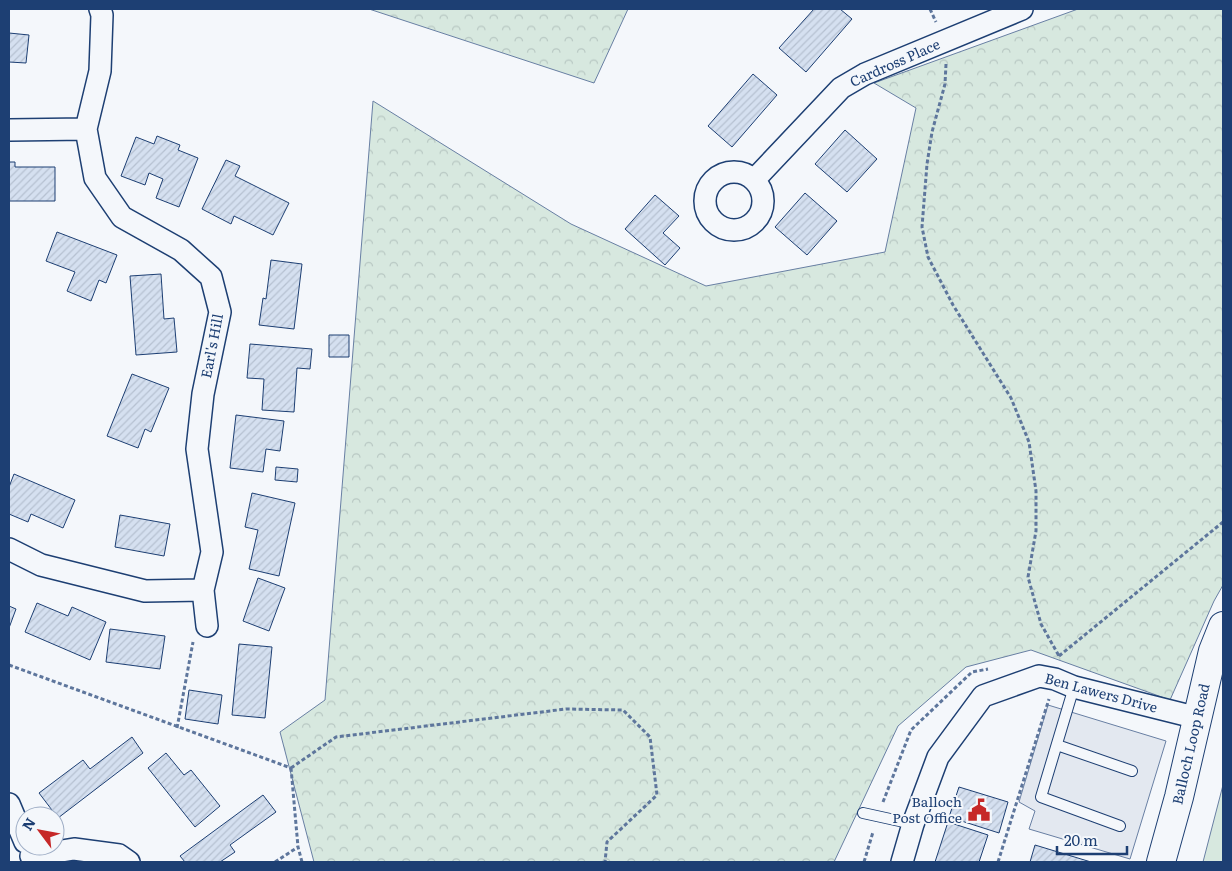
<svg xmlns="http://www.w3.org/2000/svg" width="1232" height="871" viewBox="0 0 1232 871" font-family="Literata,serif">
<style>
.grass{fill:#d7e8df;stroke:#687fa3}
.forest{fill:url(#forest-crowns);stroke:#687fa3}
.parking{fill:#e3e8f0;stroke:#687fa3}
.building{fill:url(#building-hatch);stroke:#1d3f73}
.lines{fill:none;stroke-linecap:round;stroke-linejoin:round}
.lane-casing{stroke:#1d3f73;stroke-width:12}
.street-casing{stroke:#1d3f73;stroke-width:24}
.secondary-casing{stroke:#1d3f73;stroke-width:30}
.path{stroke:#5e769c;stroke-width:3;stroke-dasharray:4 2.5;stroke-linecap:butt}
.lane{stroke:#f4f7fb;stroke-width:10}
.street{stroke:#f4f7fb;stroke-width:21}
.secondary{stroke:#f4f7fb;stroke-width:28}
.labels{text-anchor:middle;stroke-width:4;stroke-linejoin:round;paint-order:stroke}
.street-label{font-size:14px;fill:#1d3f73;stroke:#f4f7fb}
.poi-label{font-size:14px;fill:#1d3f73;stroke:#f4f7fb;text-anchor:end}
</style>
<defs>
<pattern id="forest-crowns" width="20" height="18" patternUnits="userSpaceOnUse" patternTransform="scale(1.25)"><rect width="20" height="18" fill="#d7e8df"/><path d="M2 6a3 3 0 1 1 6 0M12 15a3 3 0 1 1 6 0" fill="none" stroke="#b8c8c3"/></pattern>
<pattern id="building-hatch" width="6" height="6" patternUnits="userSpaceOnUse" patternTransform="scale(1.25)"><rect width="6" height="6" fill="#d5e0f0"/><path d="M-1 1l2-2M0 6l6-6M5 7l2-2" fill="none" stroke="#b6c1d1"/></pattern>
</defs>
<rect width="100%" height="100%" fill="#f4f7fb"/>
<path class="grass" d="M1223,785V862H1203Z"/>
<path class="forest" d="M369,9H628L594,83Z
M1078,9H1223V585L1214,601L1170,700L1031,650L966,667L898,726L834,862H314L280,732L325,700L373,101L571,224L706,286L885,252L916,108L874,83Z"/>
<path class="parking" d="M1048,705L1166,741L1130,859L1029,829L1035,811L1019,802Z"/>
<path class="building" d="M814,9H840L852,19L806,72L779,48Z
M9,33L29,35L26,63L9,62Z
M753,74L777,95L732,147L708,126Z
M845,130L877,159L847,192L815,164Z
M157,136L180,145L178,150L198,158L179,207L156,198L163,179L149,173L145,185L121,176L136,137L154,144Z
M226,160L240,166L235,176L289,203L273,235L234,216L231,224L202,209Z
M9,162H15V167H55V201H9Z
M805,193L837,221L807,255L775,227Z
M655,195L679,216L663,233L680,248L665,265L625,229Z
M57,232L117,255L106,283L99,280L91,301L67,291L75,272L46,261Z
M271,260L302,264L294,329L259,325L263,298L266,299Z
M161,274L164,319L174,318L177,352L136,355L130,276Z
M329,335H349V357H329Z
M250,344L312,349L310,369L297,368L294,412L262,410L264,379L247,378Z
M132,374L169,388L151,432L145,429L138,448L107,436Z
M236,415L284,421L280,451L266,449L263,472L230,468Z
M276,467L298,469L297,482L275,480Z
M14,474L75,500L63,528L31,514L28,522L9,514V487Z
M252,493L295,503L279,576L249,569L258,530L245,527Z
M120,515L170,524L164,556L115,547Z
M258,578L285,588L269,631L243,621Z
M37,603L68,616L72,607L106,622L90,660L25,632Z
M9,606L16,609L9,628Z
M110,629L165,636L160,669L106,662Z
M239,644L272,647L265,718L232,715Z
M189,690L222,695L218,724L185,719Z
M132,737L143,753L58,818L39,793L83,760L90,769Z
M166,753L184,775L191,770L220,806L195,827L148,768Z
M959,787L1008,802L999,833L949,817Z
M263,795L276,812L230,845L235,852L220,862H185L180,856Z
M948,822L988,835L979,862H935Z
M1035,845L1091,862H1030Z"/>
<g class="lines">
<defs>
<path id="lane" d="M1074,687L1041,797L1120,826
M1057,745L1132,771
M863,813L913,824"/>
<path id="street" d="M9,130L86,129
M705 201a29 29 0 1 1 58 0a29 29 0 1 1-58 0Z
M755,179L841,88L865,74L1022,9
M9,549L41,565L145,591L203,590L212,552L197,449L203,394L220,312L211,277L181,250L122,217L95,178L86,129L100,71L102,15L100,9
M203,590L207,626
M9,804L25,842
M31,856L74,849L119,855L129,862
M902,862L913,824L938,757L983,696L1039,676L1055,679L1074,687L1198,718"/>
<path id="secondary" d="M1161,862L1179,797L1213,651L1223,626"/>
</defs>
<use href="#lane" class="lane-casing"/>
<use href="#street" class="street-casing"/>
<use href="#secondary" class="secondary-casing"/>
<path class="path" d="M930,9L936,22
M946,64L945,84L932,132L927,164L922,227L928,257L953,305L1011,398L1029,442L1036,491V531L1028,577L1041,624L1059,656
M1059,656L1223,522
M9,665L291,768
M177,728L193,642
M291,768L336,737L566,709L623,710L650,737L657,795L607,842L605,862
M291,768L298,847
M883,802L911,730L972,672L988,669
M275,862L298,847L302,862
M864,862L873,832
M998,862L1049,699"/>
<use href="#lane" class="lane"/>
<use href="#street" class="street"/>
<use href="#secondary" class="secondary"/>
</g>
<defs>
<symbol id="civic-bare" viewBox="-9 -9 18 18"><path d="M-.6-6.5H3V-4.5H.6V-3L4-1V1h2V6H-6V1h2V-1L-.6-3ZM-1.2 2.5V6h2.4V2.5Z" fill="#c62828" stroke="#f4f7fb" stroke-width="2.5" paint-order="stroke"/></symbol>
</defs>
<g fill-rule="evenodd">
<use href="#civic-bare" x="963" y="794" width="32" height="32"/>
</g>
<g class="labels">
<g class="street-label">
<text transform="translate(895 63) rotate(-24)" y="5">Cardross Place</text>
<text transform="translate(212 346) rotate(-79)" y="5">Earl's Hill</text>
<text transform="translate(1101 693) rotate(15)" y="5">Ben Lawers Drive</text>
<text transform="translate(1191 744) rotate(-77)" y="5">Balloch Loop Road</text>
</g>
<g class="poi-label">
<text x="962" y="807">Balloch<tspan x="962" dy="16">Post Office</tspan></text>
</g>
</g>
<rect width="1232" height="871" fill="none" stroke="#1d3f73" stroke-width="20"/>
<g transform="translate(40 831) rotate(302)"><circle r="24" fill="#f4f7fb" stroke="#9eadc5"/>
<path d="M0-4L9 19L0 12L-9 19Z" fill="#c62828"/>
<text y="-8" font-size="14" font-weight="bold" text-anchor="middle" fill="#1d3f73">N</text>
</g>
<path d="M1057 846v8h70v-8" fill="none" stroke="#1d3f73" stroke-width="2.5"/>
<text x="1064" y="846" font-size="15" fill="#1d3f73" stroke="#f4f7fb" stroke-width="4" paint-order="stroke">20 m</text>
</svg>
